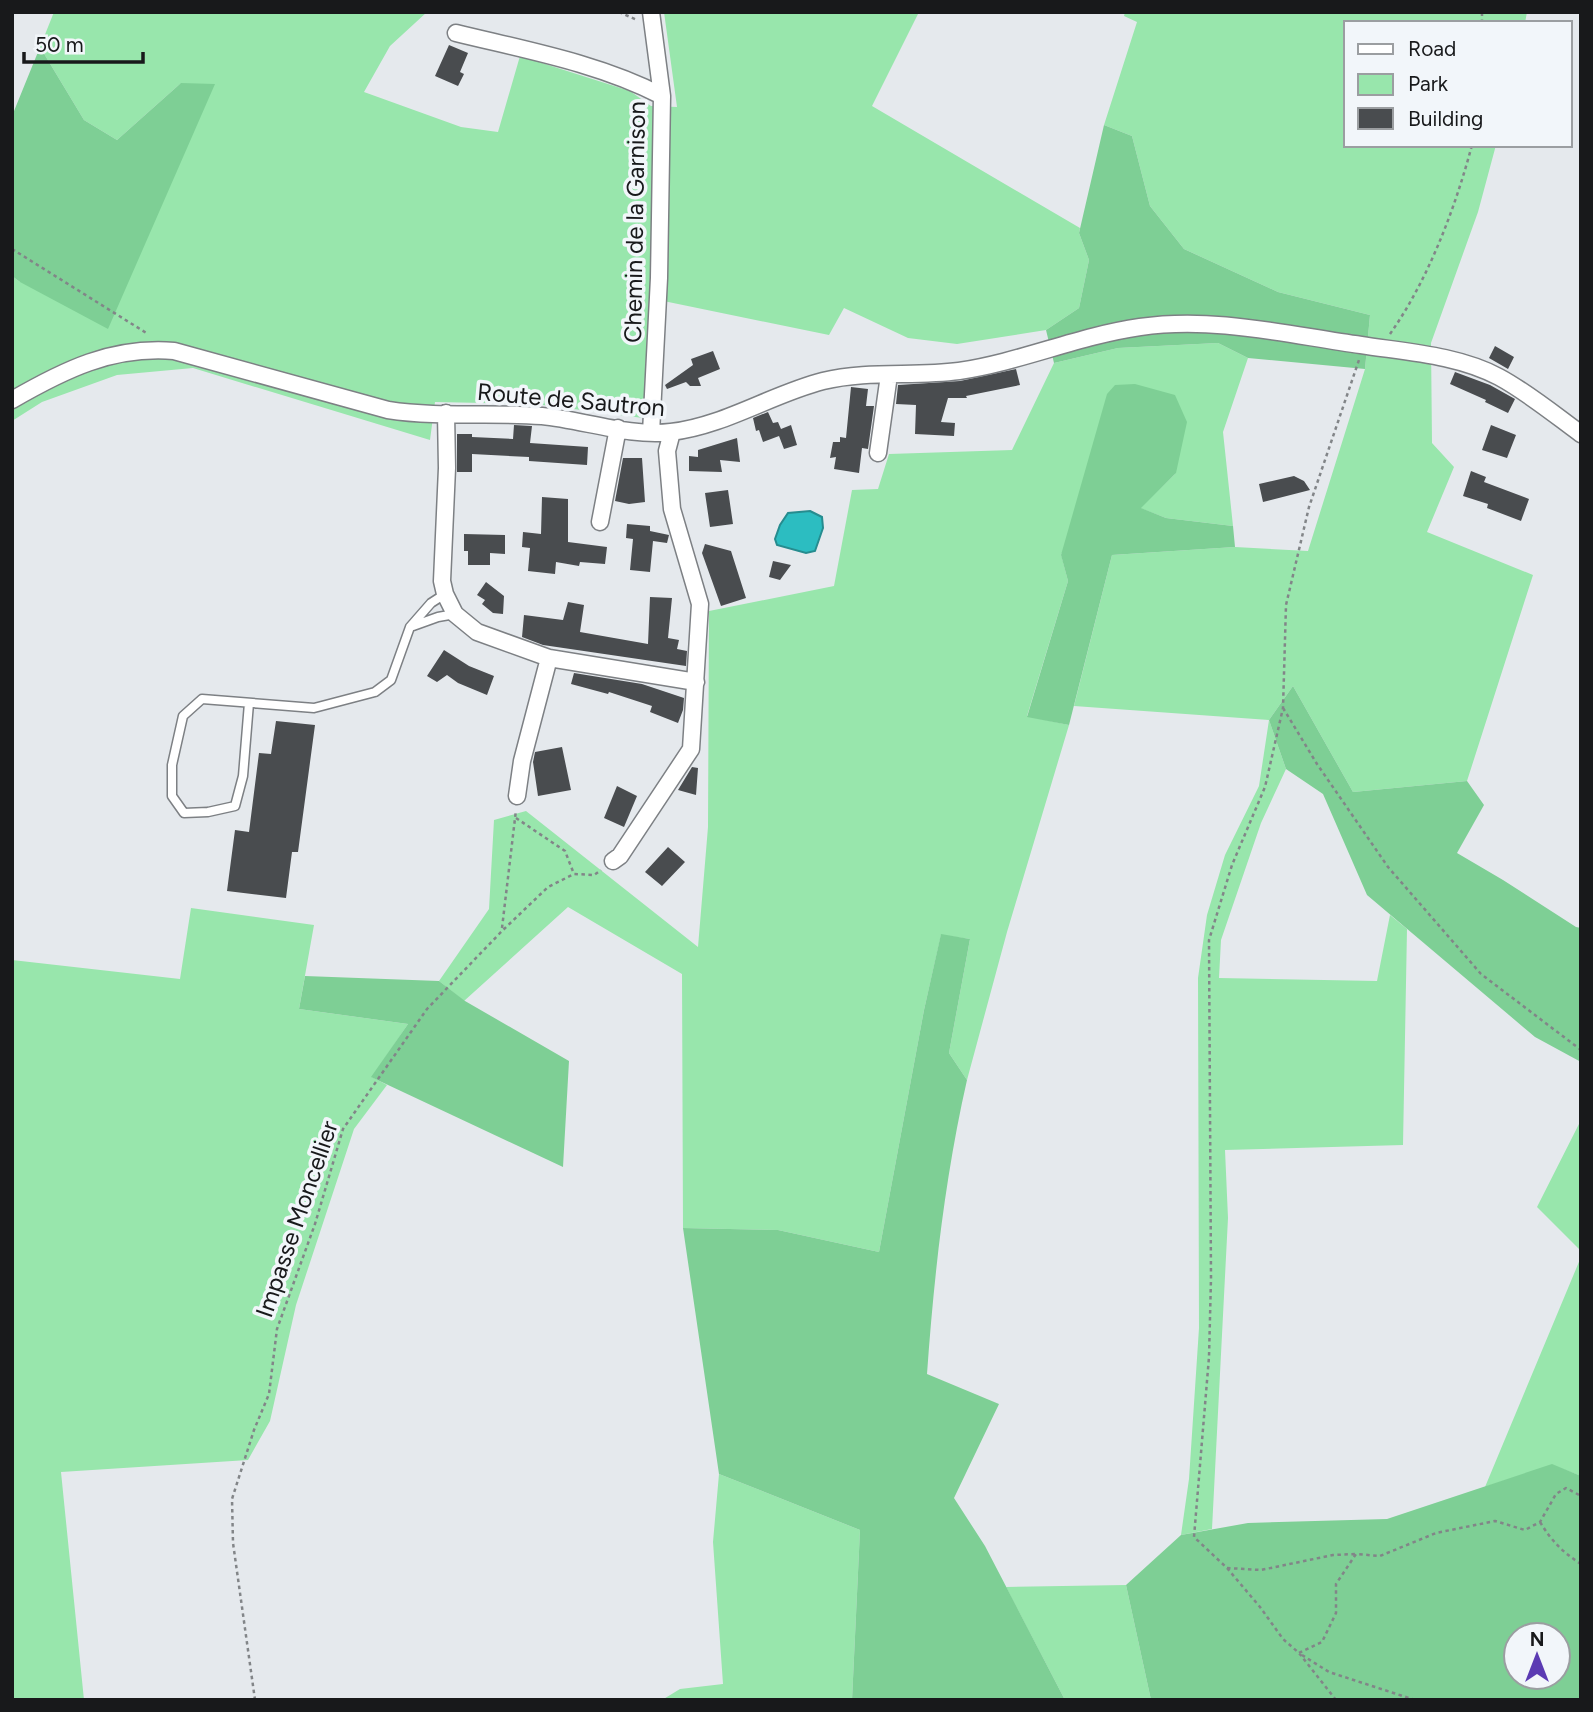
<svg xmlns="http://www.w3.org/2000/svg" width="1593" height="1712" viewBox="0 0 1593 1712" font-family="Figtree,sans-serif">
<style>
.green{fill:#98e6ac}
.forest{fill:#7ecf95;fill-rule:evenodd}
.water{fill:#2cbdc1;stroke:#268c8f;stroke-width:2}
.building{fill:#494c4f}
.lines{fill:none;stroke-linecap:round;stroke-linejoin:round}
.service-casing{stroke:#7d8084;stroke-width:11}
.minor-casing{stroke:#7d8084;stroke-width:19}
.path{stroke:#828588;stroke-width:2.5;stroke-dasharray:3.5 3.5;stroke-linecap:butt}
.service{stroke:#fff;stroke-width:8}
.minor{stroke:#fff;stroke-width:16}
.labels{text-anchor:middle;stroke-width:7;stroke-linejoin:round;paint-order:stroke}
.street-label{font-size:24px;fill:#18191b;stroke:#f2f6fa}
</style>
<rect width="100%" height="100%" fill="#e5e9ed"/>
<path class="green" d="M54,12H427L390,46L364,92L461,127L498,132L520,56L630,91L651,106L677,107L664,12H919L872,106L1080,228L1079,233L1089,260L1079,308L1046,330L957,344L908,338L844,308L829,335L649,298L643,418L535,404L435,402L430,440L193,368L117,375L42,402L12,421V276L20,282L181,83L117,140L84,120L40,47Z
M1125,12H1527L1525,23H1346V145H1496L1478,212L1431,343L1432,443L1454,467L1427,532L1533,575L1467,781L1353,792L1293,686L1269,720L1286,769L1261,823L1221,940L1219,978L1377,981L1390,915L1407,929L1403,1145L1225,1150L1228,1218L1212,1529L1181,1535L1189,1479L1199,1328L1198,978L1207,915L1225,855L1259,786L1269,720L1074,706L1112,555L1235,547L1308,551L1365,369L1370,315L1278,292L1184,249L1150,206L1132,136L1104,125L1137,22L1124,16Z
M1218,343L1248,358L1223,432L1233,526L1166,518L1140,508L1176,473L1061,554L1068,581L1027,716L1069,725L1007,932L967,1080L949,1053L970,939L941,935L924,1010L879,1252L778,1230L683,1228L682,974L568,907L464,1001L439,981L489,909L494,820L526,811L698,947L708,827L709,611L834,586L852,490L878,489L889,454L1012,450L1054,363L1118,348Z
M191,908L314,925L299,1009L408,1024L372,1077L387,1085L354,1129L296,1305L270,1421L248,1460L61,1472L84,1700H12V960L180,979Z
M1581,1120V1251L1537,1207Z
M1581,1257V1476L1552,1465L1485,1487Z
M719,1474L860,1530L852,1700H662L680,1689L723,1684L713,1542Z
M1126,1585L1151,1700H1065L1006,1587Z"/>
<path class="forest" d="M40,47L84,120L117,140L181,83L215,84L108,329L20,282L12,276V116Z
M1104,125L1132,136L1150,206L1184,249L1278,292L1370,315L1365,369L1248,358L1218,343L1118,348L1054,363L1046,330L1079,308L1089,260L1079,233Z
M1135,384L1175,395L1187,422L1176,473L1141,508L1166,518L1233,526L1235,547L1112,555L1069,725L1027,717L1068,581L1061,555L1107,394L1115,385Z
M1293,686L1353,792L1467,781L1484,805L1457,853L1503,880L1576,927L1581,928V1062L1535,1037L1367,895L1323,794L1286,769L1269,720Z
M941,934L970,939L949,1053L967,1080C945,1177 934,1275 927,1374L999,1404L954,1498L985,1546L1065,1700H852L860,1530L719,1474L683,1228L778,1230L879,1252L924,1010Z
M305,976L439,981L465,1001L569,1061L563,1167L371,1077L408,1024L299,1009Z
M1552,1464L1581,1476V1700H1151L1126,1585L1181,1535L1248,1523L1387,1519ZM1558,1635V1677H1516V1635Z"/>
<path class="water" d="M810,511L822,517L823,528L815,551L806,553L777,545L775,539L780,525L788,513Z"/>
<path class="building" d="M449,45L468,53L460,72L464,74L458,86L435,76Z
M1495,346L1514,357L1508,369L1489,358Z
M713,351L720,369L698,378L701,386H690L686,382L667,389L665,385L693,365L691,359Z
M1016,369L1020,385L966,396L967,398H948L941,422L955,423L954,436L915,434L916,405L896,404L898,385L960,381Z
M1455,372L1490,385L1515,399L1508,413L1485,402L1486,400L1450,384Z
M851,387L868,389L866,406H874L868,449L862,448L859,473L834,469L836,457L830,458L833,442H840V437L846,438Z
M768,412L773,423L778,422L781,429L791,425L797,445L784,449L779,436L763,442L759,430L756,431L753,418Z
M514,425L532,426L530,443L588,447L587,465L529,461V457L472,454V472H457V434H472V437L513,439Z
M1491,425L1516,435L1507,458L1482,450Z
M737,438L740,462L720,460L722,472L689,471V456L698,457V450Z
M623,458H642L645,502L629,504L615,501Z
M1471,471L1486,477L1484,482L1529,499L1521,521L1487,508L1488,504L1463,496Z
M1294,476L1304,481L1310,490L1263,502L1259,484Z
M728,490L733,524L710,527L705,493Z
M542,497L568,499V542L607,547L605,564L580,562L579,566L556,562L555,574L528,571L530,548L522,547L523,532L541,534Z
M627,524L650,526V531L669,535L667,543L653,541L650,572L630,570L633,539L626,538Z
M464,534L505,535V554L490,553V565H468V551H464Z
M705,544L731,551L746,598L721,606L702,553Z
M773,561L791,565L780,580L769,577Z
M486,582L504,596L503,614L493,613L482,604L485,600L477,595Z
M650,597L672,598L668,638L679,640L677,649L687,651L686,666L543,645L522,637L524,615L563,620L568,602L584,605L580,632L648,644Z
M444,650L469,666L494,676L487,695L458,683L447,675L437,682L427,676Z
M574,673L642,684L684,698L683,710L678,723L650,712L652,706L609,692L608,694L571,684Z
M276,721L315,725L298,852H292L286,898L227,891L235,830L249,832L259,753L271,754Z
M562,747L571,790L538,796L533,762L535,752Z
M692,767L698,768L696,795L678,790Z
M617,786L637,796L624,827L604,818Z
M668,847L685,862L662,886L645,872Z"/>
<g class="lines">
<defs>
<path id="service" d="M413,626L438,617L455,614
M249,703L243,776L235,806L208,812L184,813L172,796V765L183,716L202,699L314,708L375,692L391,680L410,627L431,603L445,594"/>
<path id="minor" d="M651,12L662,96L659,278L651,433
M456,33C525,50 598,63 662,96
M12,400C64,370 112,346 174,351L388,410C439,418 491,412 542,416C583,420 630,437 671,432C724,426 772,394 823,381C868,370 914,377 959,371C1020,362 1078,336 1140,327C1214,316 1288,335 1361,345C1406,352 1458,355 1499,377C1527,392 1555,415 1581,434
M446,413L447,468L442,581L445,594L455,614L477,632L549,658L696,682
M878,453L889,375
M600,522L618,428
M517,796L522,761L549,658
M613,861L620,856L691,749L700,604L672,509L667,451L672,432"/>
</defs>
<use href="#service" class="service-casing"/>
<use href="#minor" class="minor-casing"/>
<path class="path" d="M619,12L637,20
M1482,23V12
M12,249L148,334
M1390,334C1428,280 1455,209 1472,145
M1283,708L1317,764L1388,867L1481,974L1581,1050
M516,818L565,851L574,874
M502,928L516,810
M1540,1522C1551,1540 1562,1552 1581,1564
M1227,1568L1261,1570L1333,1555L1355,1554
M1299,1653L1322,1642L1336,1613V1584L1356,1554L1380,1556L1436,1533L1495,1521L1525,1530L1540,1522L1556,1494L1566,1488L1581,1496
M1302,1655L1329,1672L1415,1700
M255,1700L233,1543L232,1499L254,1430L269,1394L277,1329L315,1224L343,1129L427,1009L502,931L548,887L574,874L594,875L601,870
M1336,1700L1299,1653L1283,1639L1260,1607L1227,1568L1194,1537L1209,1357L1211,1278L1209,940L1232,865L1265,787L1283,708L1286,605L1309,507L1359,360"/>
<use href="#service" class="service"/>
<use href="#minor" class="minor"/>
</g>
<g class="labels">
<g class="street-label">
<text transform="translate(635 222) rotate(-89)" y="8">Chemin de la Garnison</text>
<text transform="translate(571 400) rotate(5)" y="8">Route de Sautron</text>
<text transform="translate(297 1219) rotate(-71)" y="8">Impasse Moncellier</text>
</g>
</g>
<rect width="1593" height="1712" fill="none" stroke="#18191b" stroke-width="28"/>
<rect x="1344" y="21" width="228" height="126" fill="#f2f6fa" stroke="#9b9ea1" stroke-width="2"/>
<rect x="1358" y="44" width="35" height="10" fill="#ffffff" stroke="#9b9ea1" stroke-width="2"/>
<text x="1408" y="56" font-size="21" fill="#18191b">Road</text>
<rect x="1358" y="74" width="35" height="21" fill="#98e6ac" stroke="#9b9ea1" stroke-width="2"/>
<text x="1408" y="91" font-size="21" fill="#18191b">Park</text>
<rect x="1358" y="108" width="35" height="21" fill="#494c4f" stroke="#9b9ea1" stroke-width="2"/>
<text x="1408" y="126" font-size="21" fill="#18191b">Building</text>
<g transform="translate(1537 1656)"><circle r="33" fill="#f2f6fa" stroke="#9b9ea1" stroke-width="2"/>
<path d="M0-5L12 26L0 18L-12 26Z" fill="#5b3bb3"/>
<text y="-10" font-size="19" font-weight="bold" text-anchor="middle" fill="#18191b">N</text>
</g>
<path d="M24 52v10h119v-10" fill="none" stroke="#18191b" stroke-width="3.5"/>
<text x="35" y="52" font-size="21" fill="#18191b" stroke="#f2f6fa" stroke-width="5" paint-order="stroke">50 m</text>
</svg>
